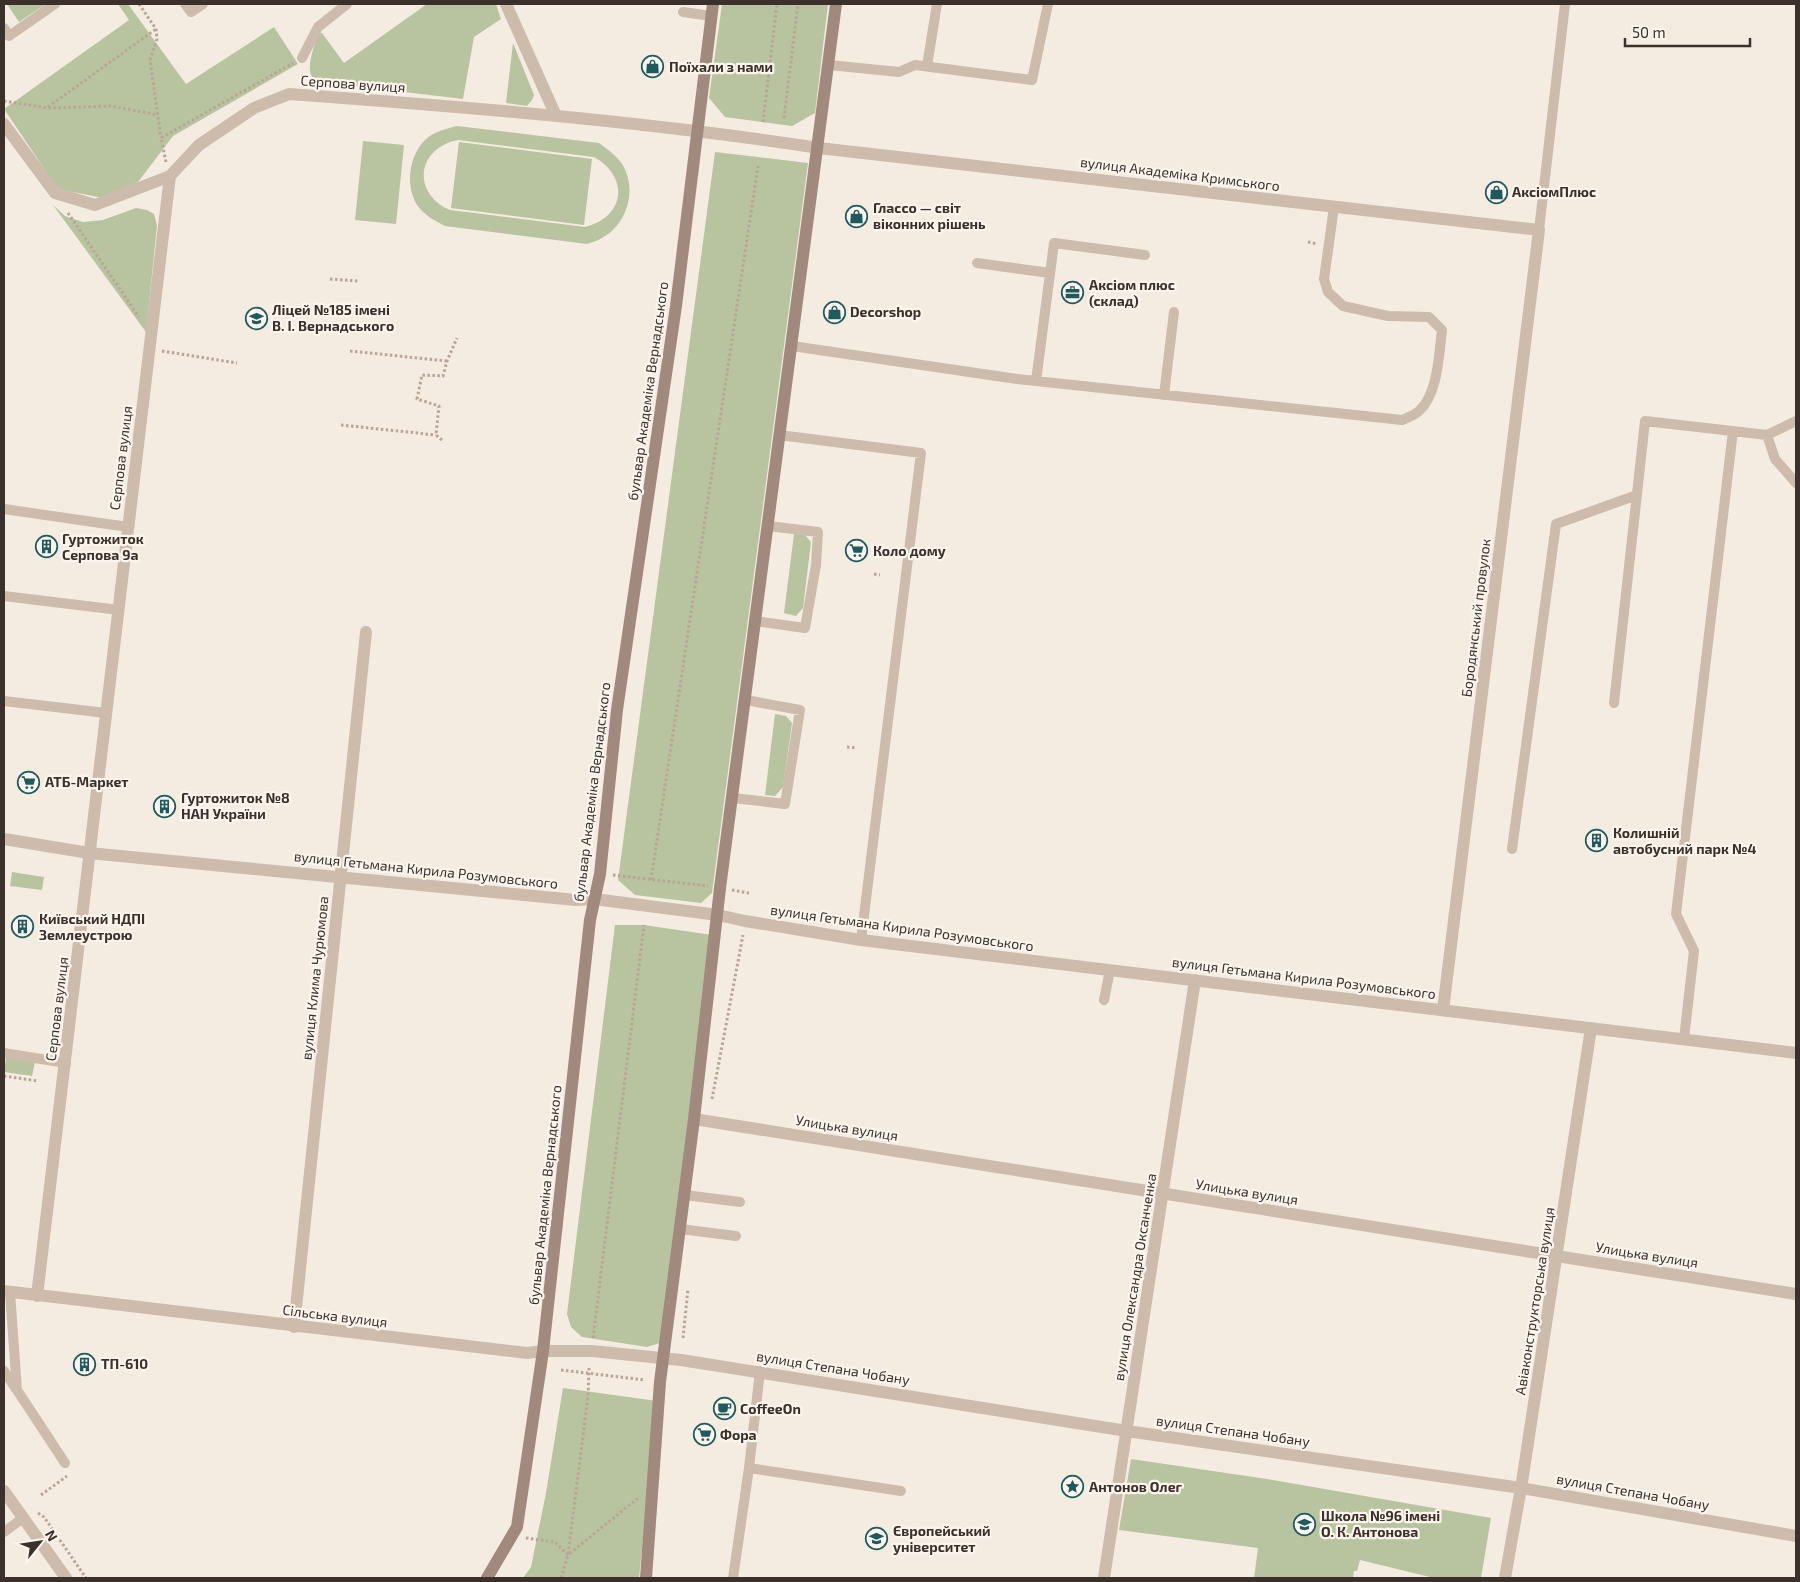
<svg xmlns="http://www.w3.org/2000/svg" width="1800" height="1582" viewBox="0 0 1800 1582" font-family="'Exo 2',sans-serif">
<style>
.green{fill:#b8c4a0;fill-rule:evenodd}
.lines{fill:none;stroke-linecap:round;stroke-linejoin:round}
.path{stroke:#b9a596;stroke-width:3;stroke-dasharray:2.5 2.5;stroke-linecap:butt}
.lane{stroke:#cdbbac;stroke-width:10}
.street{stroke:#cdbbac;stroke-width:12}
.secondary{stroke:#a18a7d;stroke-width:12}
.labels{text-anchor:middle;stroke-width:4.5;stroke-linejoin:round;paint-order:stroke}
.poi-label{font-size:14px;font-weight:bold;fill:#3b302b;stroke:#fbf5ee;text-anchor:start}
.street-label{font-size:14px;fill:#3b302b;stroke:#fbf5ee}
</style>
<rect width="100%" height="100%" fill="#f4ebe1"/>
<path class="green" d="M7,4H46L19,22Z
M118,4H128L186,84L274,27L298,64L173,136L138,182L103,198L58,189L4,109L129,20Z
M427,4H496L501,19L474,37L463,99L320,82C300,78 315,46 318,33H322L344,63Z
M722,4H828L815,113L792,126L725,117L709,98Z
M513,43L534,95L532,100L527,106L506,103Z
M457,126L599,143C608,150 616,155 622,164C638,189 627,225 602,238C597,241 592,242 587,244L445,226C435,221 424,215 417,205C405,185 409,156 425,140C434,131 446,129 457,126ZM458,140L594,157C630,177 625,217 585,227L450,210C411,193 417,148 458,140Z
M363,141L404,145L396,224L355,220Z
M459,142L592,159L584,225L451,208Z
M715,152L808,163L712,893L701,903L635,895L618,880Z
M53,205L65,216L83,222L103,220L136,208L147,210L154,214L157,226L146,332Z
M794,534L805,535L811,542L803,608L796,616L784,613Z
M775,714L786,716L792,723L783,787L775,796L765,795Z
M12,872L44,877L42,890L10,886Z
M615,925H644L712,935L660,1343L647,1347L582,1337L571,1327L567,1314Z
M6,1057L35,1062L32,1076L4,1072Z
M563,1388L657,1401L639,1578H523L531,1567L546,1493Z
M1131,1459L1267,1479L1491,1518L1481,1578H1434L1360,1560L1357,1571H1354L1353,1578H1254L1258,1548L1119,1530Z"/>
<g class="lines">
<path class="path" d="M139,4L156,29L157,39L150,60L161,138
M4,101L48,108L111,106L158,115
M48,107L156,29
M784,118L798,4
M763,122L777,4
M166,162L161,138L293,63
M68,213L139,317
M1308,242L1317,244
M330,279L358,281
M162,351L237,363
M350,351L447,361
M341,425L436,435
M442,440L436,435L439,406L417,399L422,375L443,376L447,361L457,338
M874,574L880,575
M847,747L857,748
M613,875L708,886
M651,880L758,166
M732,890L749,893
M4,1076L38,1081
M712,1099L743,935
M593,1338L644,925
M683,1338L688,1289
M561,1370L645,1380
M41,1495L67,1476
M38,1513L44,1517L86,1578
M526,1538L555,1542L568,1555L638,1498
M561,1578L568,1555L588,1396L589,1368"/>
<path class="lane" d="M185,4L191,12L203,4
M683,12L711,16
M4,28L9,36L55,4
M302,58L318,27L347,4
M829,65L899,72L915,65L1032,80L1048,4
M927,66L937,4
M1539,230L1565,4
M977,263L1050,273
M792,346L1017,379L1402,420C1407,418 1415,415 1419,411C1438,394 1439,354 1442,330L1429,317L1388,316L1343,306L1328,292L1324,279L1334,207
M1036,381L1054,243L1145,255
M1164,395L1174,312
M779,435L921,453L861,940
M1767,435L1775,459L1796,483
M4,509L128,527
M4,596L119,610
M755,621L805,628L816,565L818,532L768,526
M4,701L106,713
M1614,703L1645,421L1767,435L1796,421
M733,798L785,804L800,710L746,700
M1512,849L1556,524L1637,495
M1104,1000L1110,970
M1684,1039L1694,951L1676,914L1733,431
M4,1053L66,1063
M685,1195L740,1202
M680,1229L736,1236
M10,1292L17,1390L65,1463
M4,1371L16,1389
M749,1468L901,1491
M4,1532L23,1518
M733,1578L749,1468L760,1371"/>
<path class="street" d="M506,4L556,116
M4,124L55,193L95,205L170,176
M4,839L89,853L576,900L594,899L718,915L745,921L861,940L1796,1053
M694,1119L1796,1294
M4,1291L527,1353L543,1351H592L681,1360L1127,1431L1521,1488L1796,1536
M37,1296L170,176L199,145L254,108L289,94C466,107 643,121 819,148L1539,230L1443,1010
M294,1327L366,632
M4,1491L66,1578
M1104,1578L1195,980
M1505,1578L1522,1482L1591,1028"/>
<path class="secondary" d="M487,1578L517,1527L543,1351L590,920L600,874L617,710L676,306L713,4
M646,1578L660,1382L694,1119L720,888L836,4"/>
</g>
<defs>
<symbol id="shop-ring" viewBox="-11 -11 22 22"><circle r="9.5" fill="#fbf5ee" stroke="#1f5a5e" stroke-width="1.5"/><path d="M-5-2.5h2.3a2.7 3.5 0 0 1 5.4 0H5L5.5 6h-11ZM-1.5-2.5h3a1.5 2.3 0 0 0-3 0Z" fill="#1f5a5e"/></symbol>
<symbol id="office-ring" viewBox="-11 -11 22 22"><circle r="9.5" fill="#fbf5ee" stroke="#1f5a5e" stroke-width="1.5"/><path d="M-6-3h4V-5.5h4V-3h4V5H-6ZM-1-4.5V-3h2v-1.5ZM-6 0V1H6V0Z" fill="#1f5a5e"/></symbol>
<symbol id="school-ring" viewBox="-11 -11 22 22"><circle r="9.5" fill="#fbf5ee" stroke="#1f5a5e" stroke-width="1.5"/><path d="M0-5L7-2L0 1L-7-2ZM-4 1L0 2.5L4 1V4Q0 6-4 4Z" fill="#1f5a5e"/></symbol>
<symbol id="building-ring" viewBox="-11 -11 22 22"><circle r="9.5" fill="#fbf5ee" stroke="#1f5a5e" stroke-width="1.5"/><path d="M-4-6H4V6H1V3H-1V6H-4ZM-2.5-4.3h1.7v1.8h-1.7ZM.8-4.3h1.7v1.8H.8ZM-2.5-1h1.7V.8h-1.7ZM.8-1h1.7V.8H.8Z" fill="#1f5a5e"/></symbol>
<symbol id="supermarket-ring" viewBox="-11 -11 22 22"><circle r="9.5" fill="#fbf5ee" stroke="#1f5a5e" stroke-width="1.5"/><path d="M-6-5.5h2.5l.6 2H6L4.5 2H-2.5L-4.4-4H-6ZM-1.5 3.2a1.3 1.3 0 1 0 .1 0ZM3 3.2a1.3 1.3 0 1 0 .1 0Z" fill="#1f5a5e"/></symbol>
<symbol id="cafe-ring" viewBox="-11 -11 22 22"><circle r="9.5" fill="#fbf5ee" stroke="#1f5a5e" stroke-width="1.5"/><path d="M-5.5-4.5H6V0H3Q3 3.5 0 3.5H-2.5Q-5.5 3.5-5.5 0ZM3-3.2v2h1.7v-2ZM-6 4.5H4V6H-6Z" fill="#1f5a5e"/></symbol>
<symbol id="sight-ring" viewBox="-11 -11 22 22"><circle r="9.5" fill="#fbf5ee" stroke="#1f5a5e" stroke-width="1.5"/><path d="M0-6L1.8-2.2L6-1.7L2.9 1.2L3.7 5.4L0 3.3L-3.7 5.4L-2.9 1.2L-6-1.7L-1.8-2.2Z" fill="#1f5a5e"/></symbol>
<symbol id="university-ring" viewBox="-11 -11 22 22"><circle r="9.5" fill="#fbf5ee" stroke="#1f5a5e" stroke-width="1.5"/><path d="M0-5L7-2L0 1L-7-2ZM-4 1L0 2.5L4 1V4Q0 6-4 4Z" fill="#1f5a5e"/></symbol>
</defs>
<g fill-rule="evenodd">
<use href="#shop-ring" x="640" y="54" width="25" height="25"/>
<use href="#shop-ring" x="1484" y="180" width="25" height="25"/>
<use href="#shop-ring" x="844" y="204" width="25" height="25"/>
<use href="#office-ring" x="1060" y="280" width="25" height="25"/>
<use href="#shop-ring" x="822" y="300" width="25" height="25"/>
<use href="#school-ring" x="244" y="306" width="25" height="25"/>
<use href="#building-ring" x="34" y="534" width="25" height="25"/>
<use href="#supermarket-ring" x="844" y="538" width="25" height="25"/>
<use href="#supermarket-ring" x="16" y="770" width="25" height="25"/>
<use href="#building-ring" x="152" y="794" width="25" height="25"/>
<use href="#building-ring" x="1584" y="828" width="25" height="25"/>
<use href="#building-ring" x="10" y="914" width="25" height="25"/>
<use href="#building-ring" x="72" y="1352" width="25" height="25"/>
<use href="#cafe-ring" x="712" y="1396" width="25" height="25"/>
<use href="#supermarket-ring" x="692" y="1422" width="25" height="25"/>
<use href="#sight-ring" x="1060" y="1474" width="25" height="25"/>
<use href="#school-ring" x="1292" y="1512" width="25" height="25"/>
<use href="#university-ring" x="864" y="1526" width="25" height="25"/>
</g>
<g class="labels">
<g class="poi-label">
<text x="669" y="72">Поїхали з нами</text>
<text x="1512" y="197">АксіомПлюс</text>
<text x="873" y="213">Глассо — світ<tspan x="873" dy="16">віконних рішень</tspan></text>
<text x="1089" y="290">Аксіом плюс<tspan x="1089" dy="16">(склад)</tspan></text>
<text x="272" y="315">Ліцей №185 імені<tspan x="272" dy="16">В. І. Вернадського</tspan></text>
<text x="850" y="317">Decorshop</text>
<text x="62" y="544">Гуртожиток<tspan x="62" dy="16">Серпова 9а</tspan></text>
<text x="873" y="556">Коло дому</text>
<text x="45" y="787">АТБ-Маркет</text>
<text x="181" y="803">Гуртожиток №8<tspan x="181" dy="16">НАН України</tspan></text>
<text x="1613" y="838">Колишній<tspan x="1613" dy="16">автобусний парк №4</tspan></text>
<text x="39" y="924">Київський НДПІ<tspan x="39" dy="16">Землеустрою</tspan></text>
<text x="101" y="1369">ТП-610</text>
<text x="740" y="1414">CoffeeOn</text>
<text x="720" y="1440">Фора</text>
<text x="1089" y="1492">Антонов Олег</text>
<text x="1321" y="1521">Школа №96 імені<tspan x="1321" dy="16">О. К. Антонова</tspan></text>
<text x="893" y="1536">Європейський<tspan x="893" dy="16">університет</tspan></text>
</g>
<g class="street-label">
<text transform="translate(353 84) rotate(4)" y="5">Серпова вулиця</text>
<text transform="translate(1180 174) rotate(7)" y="5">вулиця Академіка Кримського</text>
<text transform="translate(648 391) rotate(-82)" y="5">бульвар Академіка Вернадського</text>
<text transform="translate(121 458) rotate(-83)" y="5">Серпова вулиця</text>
<text transform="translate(1476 618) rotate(-83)" y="5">Бородянський провулок</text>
<text transform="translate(592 792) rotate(-83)" y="5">бульвар Академіка Вернадського</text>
<text transform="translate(426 870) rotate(6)" y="5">вулиця Гетьмана Кирила Розумовського</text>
<text transform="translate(902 928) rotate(8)" y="5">вулиця Гетьмана Кирила Розумовського</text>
<text transform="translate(315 978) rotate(-84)" y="5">вулиця Клима Чурюмова</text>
<text transform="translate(1304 978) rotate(7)" y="5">вулиця Гетьмана Кирила Розумовського</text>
<text transform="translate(57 1009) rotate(-83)" y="5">Серпова вулиця</text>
<text transform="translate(847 1128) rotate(9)" y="5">Улицька вулиця</text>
<text transform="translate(1247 1192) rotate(9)" y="5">Улицька вулиця</text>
<text transform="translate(545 1195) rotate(-84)" y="5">бульвар Академіка Вернадського</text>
<text transform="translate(1647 1255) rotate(9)" y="5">Улицька вулиця</text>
<text transform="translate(1135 1277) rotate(-81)" y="5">вулиця Олександра Оксанченка</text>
<text transform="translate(1535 1301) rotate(-81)" y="5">Авіаконструкторська вулиця</text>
<text transform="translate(335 1316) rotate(7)" y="5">Сільська вулиця</text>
<text transform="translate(833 1368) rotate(9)" y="5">вулиця Степана Чобану</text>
<text transform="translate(1233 1431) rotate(8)" y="5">вулиця Степана Чобану</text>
<text transform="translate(1633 1492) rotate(10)" y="5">вулиця Степана Чобану</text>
</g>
</g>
<rect width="1800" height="1582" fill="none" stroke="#3b302b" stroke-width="10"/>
<g transform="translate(40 1542) rotate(60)" stroke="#fbf5ee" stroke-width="4" paint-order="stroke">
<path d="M0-4L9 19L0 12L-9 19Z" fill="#3b302b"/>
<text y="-8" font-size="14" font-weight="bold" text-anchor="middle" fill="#3b302b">N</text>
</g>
<path d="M1625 38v8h125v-8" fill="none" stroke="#3b302b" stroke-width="2.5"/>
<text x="1632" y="38" font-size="15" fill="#3b302b" stroke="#fbf5ee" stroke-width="4" paint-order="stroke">50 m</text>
</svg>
